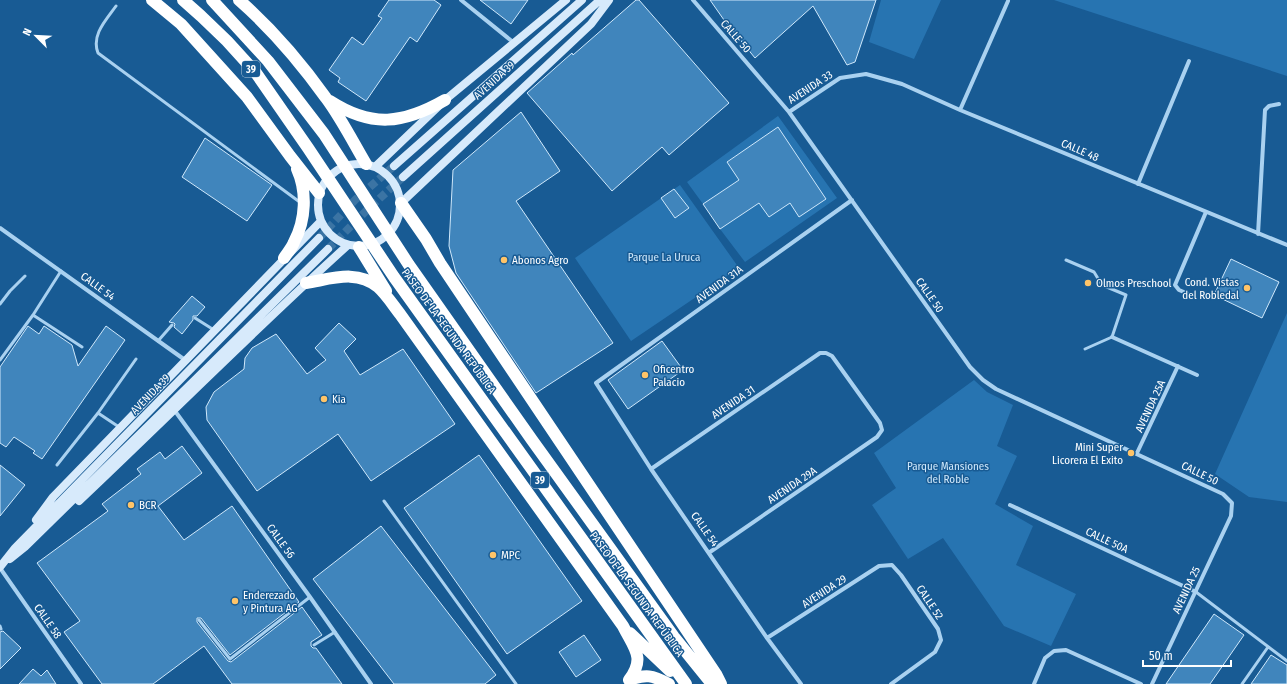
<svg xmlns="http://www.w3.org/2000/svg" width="1287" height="684" viewBox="0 0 1287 684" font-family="'Fira Sans Condensed',sans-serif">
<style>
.green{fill:#2774b1}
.building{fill:#4085bc;stroke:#cfe8fb}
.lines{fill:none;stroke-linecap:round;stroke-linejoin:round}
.secondary-tunnel{stroke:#3b74a4;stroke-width:8;stroke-dasharray:8 4;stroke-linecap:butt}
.lane{stroke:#a9d1f0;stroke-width:3}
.street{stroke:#a9d1f0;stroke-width:4}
.secondary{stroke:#d7eafb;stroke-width:8}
.highway{stroke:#fff;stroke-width:12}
.poi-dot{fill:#ffc468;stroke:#185b94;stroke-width:1.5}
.labels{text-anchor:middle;stroke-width:3;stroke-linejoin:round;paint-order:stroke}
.shield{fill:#185b94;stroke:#bacedf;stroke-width:1}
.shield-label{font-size:10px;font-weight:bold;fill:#fff}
.street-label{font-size:11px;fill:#fff;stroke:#185b94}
.park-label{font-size:11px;fill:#cfe8fb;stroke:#185b94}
.poi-label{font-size:11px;fill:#fff;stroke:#185b94;text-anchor:start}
</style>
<rect width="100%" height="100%" fill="#185b94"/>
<path class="green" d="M881,0H941L914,59L869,42Z
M1054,0H1287V76Z
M778,116L837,198L745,262L720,229L759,203L769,217L790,203L799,217L778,128L728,161L739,180L703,204L687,182Z
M680,185L739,268L631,341L575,258Z
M1287,313V502L1249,497L1215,474Z
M974,380L987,392L1013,405L997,446L1017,456L995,504L1033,526L1016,565L1076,594L1051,646L1004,626L943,538L908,559L872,505L896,488L874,453Z"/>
<path class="building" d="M389,0H434L441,5L417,42L410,37L366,101L338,82L340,78L329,70L352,37L363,45L382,18L378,16Z
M480,0H528L511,24Z
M636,0H639L729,103L669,155L662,147L612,191L527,93L572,53L573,55Z
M710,0H876L855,62L847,65L813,6L755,58L724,20Z
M521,112L560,171L516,201L613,343L536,393L456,273L449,246L453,170Z
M778,127L826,199L799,217L790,203L769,217L759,203L720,229L703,204L739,180L727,162Z
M205,138L272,185L247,221L182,177Z
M674,189L689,208L675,218L661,198Z
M1231,259L1279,282L1262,318L1214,295Z
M192,296L205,307L197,316H193V320L182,334L174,327L175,324L174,323L169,322Z
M339,323L356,339L344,351L360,375L403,349L455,424L371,481L338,434L257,491L207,420L206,407L214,392L244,369L245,358L252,348L276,334L307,374L326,360L315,348Z
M28,326L39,334L44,326L72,345L78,366L106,326L125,340L42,459L33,453L35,451L14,437L6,447L0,443V367Z
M662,341L683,370L628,409L608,380Z
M182,446L202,473L158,506L184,540L232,506L299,602L230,655L201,618H197V622L228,661L231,662L302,607L322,635L311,642V646L313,648H316L342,684H232L204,646L153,684H102L64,632L80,621L37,563L108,511L102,504L141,474L137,469L160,452L165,459Z
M479,455L582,601L507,654L404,508Z
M0,465L25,485L0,516Z
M381,526L496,675L485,684H394L313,579Z
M1214,614L1244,635L1210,684H1166Z
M3,631L21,648L0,669V632Z
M584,635L601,660L576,677L559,652Z
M1271,655L1287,665V684H1251Z
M33,669L41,676L47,670L56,684H19Z"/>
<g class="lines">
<path class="secondary-tunnel" d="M319,238L355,200L394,166
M328,249L365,212L403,177"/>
<path class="lane" d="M116,6C106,20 91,35 98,53L301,203
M1066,260L1094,272L1102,285L1126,295L1112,337L1085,349
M0,304L10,291L25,276
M33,315L82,347
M195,318L214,330
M158,341L172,325
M0,360L33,315L61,271
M98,413L119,427
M57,465L98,413L136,359
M384,501L516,684
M1196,592L1287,661
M199,620L230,659L310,597
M0,626L1,629
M314,645L335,632
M1242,684L1268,647"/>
<path class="street" d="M461,0L513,42
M693,0L789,112L970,367L983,380L996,389L1223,494L1232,503L1231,516L1152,684
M960,110L1008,1
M789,112L840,78L866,74L902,84L960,110L1287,245
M1138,184L1189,61
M0,228L185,360
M1258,234L1265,110L1269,106L1279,104
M1191,295L1179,290L1175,285L1206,212
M1112,337L1197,375
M175,411L310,597L371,684
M1137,453L1178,366
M651,469L820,353H826L832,356L880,423L882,430L877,437L710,552
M1010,505L1196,592
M0,568L81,684
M767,638L879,566L892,565L901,575L938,629L941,640L935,652L891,684
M801,684L767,638L651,469L596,383L852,200
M1034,684L1045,658L1054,651L1066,650L1141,684"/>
<path class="secondary" d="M318 205a41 41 0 1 1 82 0a41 41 0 1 1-82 0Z
M376,166L445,100L566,0
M394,166L582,0
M403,177L600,0
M401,203L591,24L609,0
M79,501C169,416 256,328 348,245
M36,520L53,497L321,221
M10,559L25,547L328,249
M0,567L15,548L319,238"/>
<path class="highway" d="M152,0L181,24L247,97L290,156L319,193
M183,0L201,16L227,41L256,73L308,148L394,277L686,684
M212,0L268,61L324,134L409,265L532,440L674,637L712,684
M239,0C272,29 301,63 326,98C341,118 353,142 366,164
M330,101C372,128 403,124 445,100
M401,203L426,239L440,263L716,674L721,684
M359,247L386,291
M284,258C287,253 292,248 294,242C306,220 307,191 297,169
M306,283C331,279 357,269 378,287C386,294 393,305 400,314L623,626C634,648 646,658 629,680
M630,633L670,671
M629,680C646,674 652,675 669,684"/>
</g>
<g class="poi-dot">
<circle cx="504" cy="260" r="4"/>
<circle cx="1088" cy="283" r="4"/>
<circle cx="1247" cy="288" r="4"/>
<circle cx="645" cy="375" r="4"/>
<circle cx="324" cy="399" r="4"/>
<circle cx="1131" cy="453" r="4"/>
<circle cx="131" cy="505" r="4"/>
<circle cx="493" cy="555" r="4"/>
<circle cx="235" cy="601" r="4"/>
</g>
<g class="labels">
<g class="shield">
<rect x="242" y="61" width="18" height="16" rx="3"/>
<rect x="531" y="472" width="18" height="16" rx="3"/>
</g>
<g class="shield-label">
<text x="251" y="73">39</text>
<text x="540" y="484">39</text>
</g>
<g class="street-label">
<text transform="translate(736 36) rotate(49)" y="4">CALLE 50</text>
<text transform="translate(494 80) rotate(-42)" y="4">AVENIDA 39</text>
<text transform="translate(810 87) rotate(-33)" y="4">AVENIDA 33</text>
<text transform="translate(1080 150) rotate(23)" y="4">CALLE 48</text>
<text transform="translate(719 284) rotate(-36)" y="4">AVENIDA 31A</text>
<text transform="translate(98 286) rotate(36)" y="4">CALLE 54</text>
<text transform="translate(930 295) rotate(55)" y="4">CALLE 50</text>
<text transform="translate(449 331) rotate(54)" y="4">PASEO DE LA SEGUNDA REPÚBLICA</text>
<text transform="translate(150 394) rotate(-46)" y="4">AVENIDA 39</text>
<text transform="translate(733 402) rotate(-34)" y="4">AVENIDA 31</text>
<text transform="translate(1150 406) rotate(-65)" y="4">AVENIDA 25A</text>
<text transform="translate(1200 473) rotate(26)" y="4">CALLE 50</text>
<text transform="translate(792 485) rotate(-34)" y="4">AVENIDA 29A</text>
<text transform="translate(705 529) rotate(55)" y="4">CALLE 54</text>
<text transform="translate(1107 540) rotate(25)" y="4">CALLE 50A</text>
<text transform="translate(281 541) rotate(54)" y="4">CALLE 56</text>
<text transform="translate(1186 590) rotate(-65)" y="4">AVENIDA 25</text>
<text transform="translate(824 591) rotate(-33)" y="4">AVENIDA 29</text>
<text transform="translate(637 594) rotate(54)" y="4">PASEO DE LA SEGUNDA REPÚBLICA</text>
<text transform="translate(930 602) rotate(56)" y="4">CALLE 52</text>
<text transform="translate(48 621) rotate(55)" y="4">CALLE 58</text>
</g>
<g class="park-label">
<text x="664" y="261">Parque La Uruca</text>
<text x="948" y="470">Parque Mansiones<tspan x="948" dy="13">del Roble</tspan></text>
</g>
<g class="poi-label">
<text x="512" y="264">Abonos Agro</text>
<text x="1239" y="286" text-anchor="end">Cond. Vistas<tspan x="1239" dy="13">del Robledal</tspan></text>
<text x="1096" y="287">Olmos Preschool</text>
<text x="653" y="373">Oficentro<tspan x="653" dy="13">Palacio</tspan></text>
<text x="332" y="403">Kia</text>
<text x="1123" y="451" text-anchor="end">Mini Super<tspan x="1123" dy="13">Licorera El Exito</tspan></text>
<text x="139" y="509">BCR</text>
<text x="501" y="559">MPC</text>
<text x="243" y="599">Enderezado<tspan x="243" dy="13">y Pintura AG</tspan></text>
</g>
</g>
<g transform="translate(36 36) rotate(294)" stroke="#185b94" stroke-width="3" paint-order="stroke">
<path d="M0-3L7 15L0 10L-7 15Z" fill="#ffffff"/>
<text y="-6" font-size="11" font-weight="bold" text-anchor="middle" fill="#ffffff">N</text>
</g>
<path d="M1143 660v6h88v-6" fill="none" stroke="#ffffff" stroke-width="2"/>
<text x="1149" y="660" font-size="12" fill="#ffffff" stroke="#185b94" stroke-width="3" paint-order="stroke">50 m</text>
</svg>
